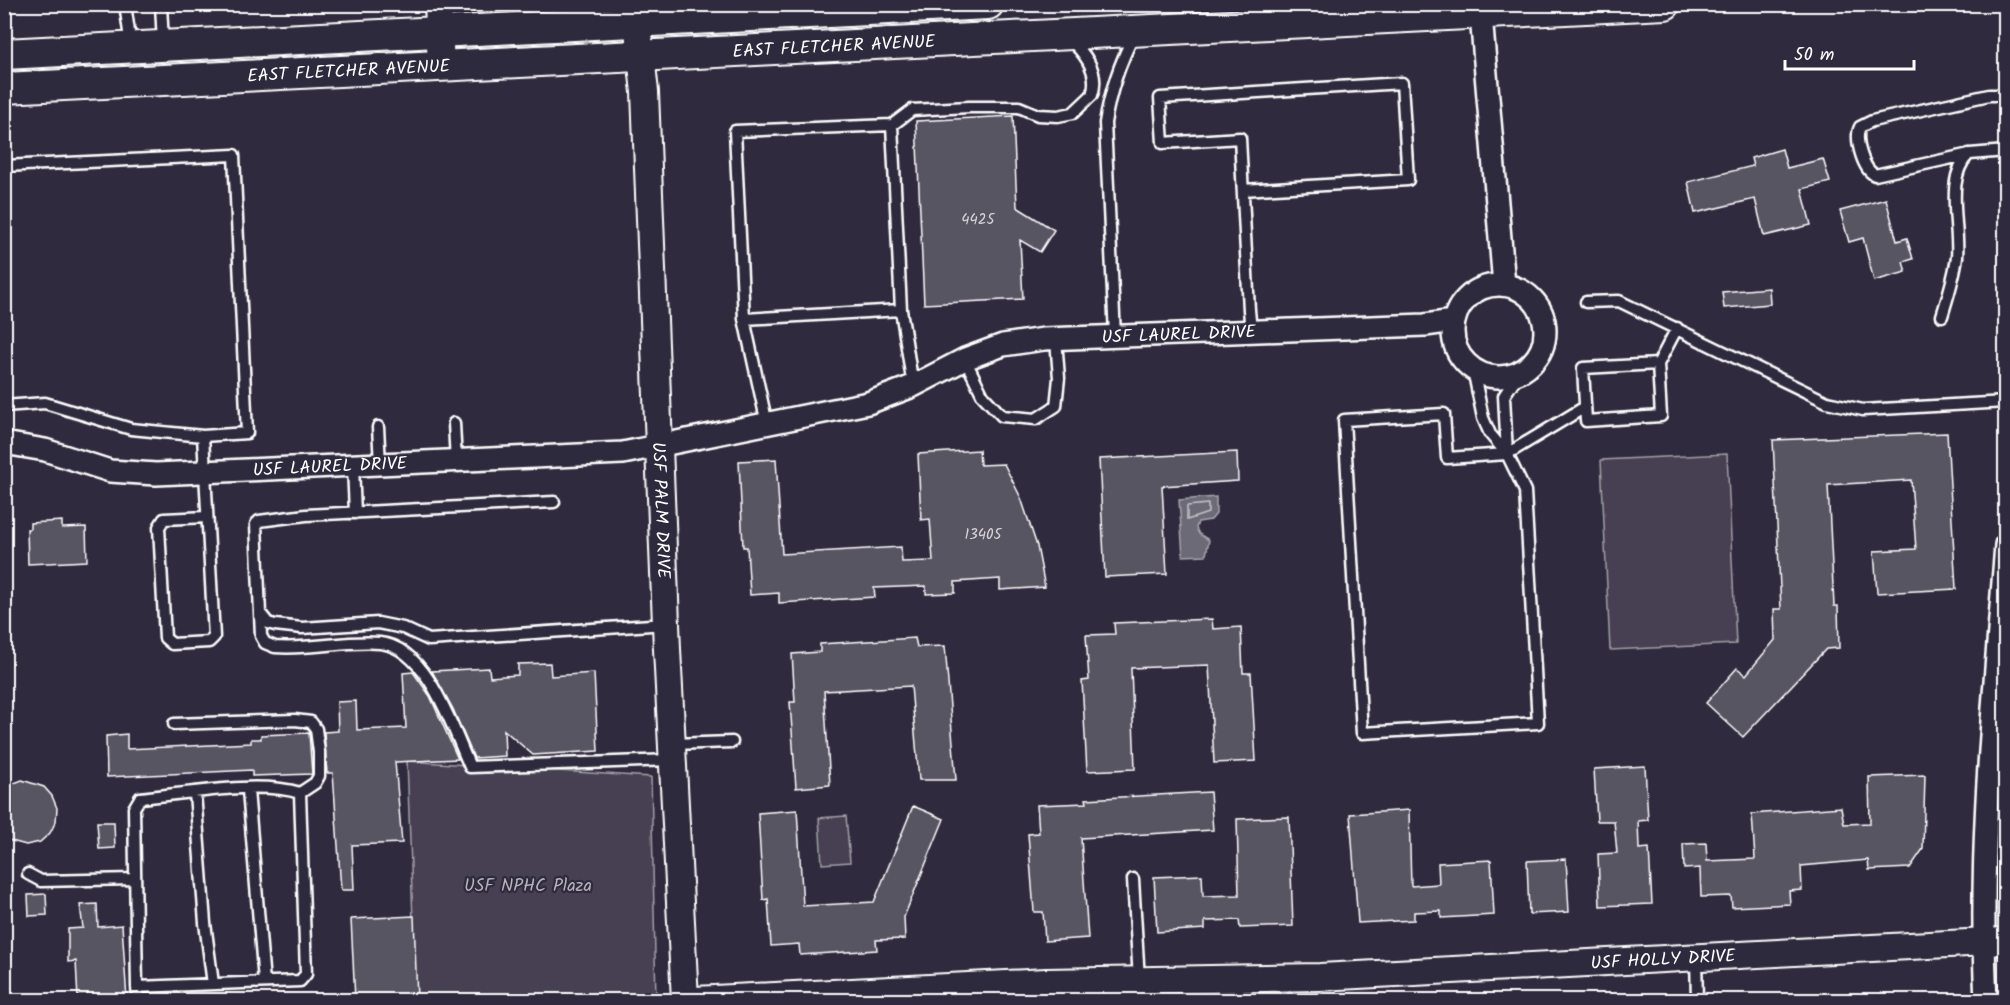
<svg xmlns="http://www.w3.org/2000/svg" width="2010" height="1005" viewBox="0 0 2010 1005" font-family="Kalam,sans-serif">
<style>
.green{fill:#464152;stroke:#a2a0a8;stroke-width:1.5}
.water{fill:#6d6a77;stroke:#a7a6ad;stroke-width:1.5}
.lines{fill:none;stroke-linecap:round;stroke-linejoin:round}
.shore{stroke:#c5c3c9;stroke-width:1.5}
.building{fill:#595564;stroke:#fff;stroke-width:1.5}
.service-casing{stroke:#fff;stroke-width:15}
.minor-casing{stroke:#fff;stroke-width:26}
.tertiary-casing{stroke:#fff;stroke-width:30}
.secondary-casing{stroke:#fff;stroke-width:34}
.service{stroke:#2f2a3d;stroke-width:10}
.minor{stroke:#2f2a3d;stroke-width:21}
.tertiary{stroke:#2f2a3d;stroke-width:26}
.secondary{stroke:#2f2a3d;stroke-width:30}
.labels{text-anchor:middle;stroke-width:4.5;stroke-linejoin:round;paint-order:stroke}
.number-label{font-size:15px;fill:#d6d4d8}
.street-label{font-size:18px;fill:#fff;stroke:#2f2a3d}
.park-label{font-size:18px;fill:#b5b3ba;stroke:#2f2a3d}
</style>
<rect width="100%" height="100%" fill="#2f2a3d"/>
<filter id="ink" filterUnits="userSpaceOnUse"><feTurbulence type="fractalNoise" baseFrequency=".0167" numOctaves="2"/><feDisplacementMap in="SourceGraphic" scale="12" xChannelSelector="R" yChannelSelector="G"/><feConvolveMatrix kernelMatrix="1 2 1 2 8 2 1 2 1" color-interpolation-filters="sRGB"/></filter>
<g filter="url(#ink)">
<path class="green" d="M1727,454L1736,644L1610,650L1601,460Z
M2005,601V909L1985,910Z
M407,761L651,777L656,1000H416Z
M846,816L850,862L822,864L819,818Z"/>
<path class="water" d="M1216,497V514L1211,520L1198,522L1196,528L1199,534L1209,540L1206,555L1183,556L1179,500Z"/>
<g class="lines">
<path class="shore" d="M1208,504V513L1187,520V506Z"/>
</g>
<path class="building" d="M1013,116L1017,207L1054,230L1040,252L1020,240L1023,299L924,304L916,121Z
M1782,149L1787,168L1823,159L1830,182L1802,189L1811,225L1764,236L1755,199L1695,213L1688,182L1753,166L1751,158Z
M1886,199L1897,241L1907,238L1913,259L1903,262L1906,272L1874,281L1863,238L1849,242L1840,211Z
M1769,288L1770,304L1724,308L1722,292Z
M1947,433L1956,589L1877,593L1874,551L1916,549L1911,480L1828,485L1834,606H1838L1839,648L1826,649L1743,737L1706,703L1737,668L1746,675L1775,640L1774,609H1781L1773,440Z
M979,450L980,465L1004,464L1021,498L1037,546L1045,587L1000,590V579L955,582V593L926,594V586L874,588L875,597L779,603V593L750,595L747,547H743L739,461L776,459L782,554L901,547L902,562L933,561L930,519L921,520L918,454Z
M1237,452L1238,481L1162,486L1167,574L1105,577L1099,459Z
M62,521V528L86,527L87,561L28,564L27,529H30V523Z
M1212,619L1213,629L1241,627L1243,673H1251L1256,761L1214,763L1209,665L1131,668L1135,769L1087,771L1082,681L1089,680L1086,635L1115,634L1114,623Z
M915,638L917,647L945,646L956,780H919L911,686L824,691L830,785L796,788L790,702H795L792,654L820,652V644Z
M550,663L551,676L594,673L598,751L533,755L504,730L505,756L474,758L453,709L432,671L489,668L490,677L518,675V664Z
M413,672L430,696L458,759L395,762L402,843L352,845L354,890H341L333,773H327L324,732L338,731L337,702L356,701L357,730L406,728L403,673Z
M309,733L312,774L252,776V770L107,777L106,736L127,734V749L251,743V739H261V735Z
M1645,766L1648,820L1638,821L1639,849L1649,848L1652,904L1600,906L1598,854L1617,853L1614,821H1597L1594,769Z
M1925,775L1923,849L1910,868L1869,870L1868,860L1801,866L1802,890L1789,891L1790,904L1732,907L1731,896L1701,897L1700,868L1684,869L1683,844L1706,843L1707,861L1755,859L1752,814L1841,807L1844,824L1870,823L1869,777Z
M22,780L44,787L52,796L57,808L56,821L50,833L40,842L26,845L4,839V787Z
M1210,792L1213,830L1081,838L1088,938L1045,941L1043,912H1034L1028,834L1039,833L1037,805L1087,803L1086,799Z
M913,806L944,819L904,917L905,939L876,940L877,950L800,955L799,944L771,946L768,899L763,900L758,813L797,810L803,906L874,902Z
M1409,810L1411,886L1439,884L1438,863L1491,860L1494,915L1441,918V911L1414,912V920L1358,923L1350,814Z
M1289,817L1293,926L1240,928L1239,920L1205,921V929L1157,932L1154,877L1202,875L1203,896L1239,895L1237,819Z
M97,822H114L115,848L99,849Z
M1566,859L1569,912L1529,914L1527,861Z
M46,894L47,915L29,916L28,895Z
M97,904L98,927L122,925L127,1000H78L76,961L68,962V929L83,928L80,905Z
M414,916L417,1000H355L351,919Z"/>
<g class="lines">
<defs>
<path id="service" d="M125,4L131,46
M161,4L163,44
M2006,95H1989L1872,121L1860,127C1854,138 1863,170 1875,175L1970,154L2006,151
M892,125L901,310L913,386
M4,166L234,155L247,433L203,436
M1243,190L1408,180L1402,83L1160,98L1163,143L1240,138L1249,310L1251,331
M1586,302L1619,301L1827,402L1863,410L2006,402
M1942,316C1948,296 1954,278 1957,257C1960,226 1944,178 1969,154
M744,319L901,310
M1115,336L1105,123C1110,91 1120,62 1135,33
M965,359L983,396L1002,416L1036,419L1056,406L1059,378L1056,339
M1658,364L1661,416L1586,421L1583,368Z
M1658,364L1677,328
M1473,369L1483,418L1490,434L1507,454L1525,491L1538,723L1362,733L1344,420L1444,414L1447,458L1507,454L1585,407
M4,406L45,403L131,429L203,436L214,637L209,642L172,644L165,638L159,527L164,519L207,517
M454,423L456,462
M767,424L744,319L735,131L892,125L912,110L969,107H1019L1038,115L1058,116L1073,113L1092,95C1100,72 1085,53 1069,39
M378,427L380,464
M1507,454L1504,396L1519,373
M353,466L355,513
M554,502L306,515L259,521L256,524L261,636L265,643L275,647C310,650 345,640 380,643C427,647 453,729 470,767L672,760
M260,613L268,623L275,625L302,628L378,623L403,628L429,640L666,624
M174,724L295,720L311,722L316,729L319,752V776L315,783L300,793
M673,744L732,742
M248,790L264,982
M195,793L205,923L213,984
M28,874L41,881L134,879
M1133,879L1139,980
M1696,957L1697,1000
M137,987L300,981L306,974L300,793C259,780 185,794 140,798L134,808L137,987L138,1000"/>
<g id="minor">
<path d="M1481,15L1504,285"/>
<circle cx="1499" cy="331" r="46"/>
<path id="s1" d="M4,443L45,450L110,471L156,474L623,453L868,403L913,386L965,359L1003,345L1044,339L1425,325L1454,321"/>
<path d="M1986,1000C1978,849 1994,697 2006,545"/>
</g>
<g id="tertiary">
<path d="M438,4L441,67"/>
<path id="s2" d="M637,21L645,92L667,649L685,1000"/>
<path id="s3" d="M695,1000L1046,982L1320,977L2006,941"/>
<path d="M1085,1000L1141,995"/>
</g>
<g id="secondary">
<path d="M4,54L988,4"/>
<path id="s4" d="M4,88L1665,4"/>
</g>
</defs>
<use href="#service" class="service-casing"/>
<use href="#minor" class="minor-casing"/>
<use href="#tertiary" class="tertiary-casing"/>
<use href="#secondary" class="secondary-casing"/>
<use href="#service" class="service"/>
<use href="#minor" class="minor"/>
<use href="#tertiary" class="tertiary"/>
<use href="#secondary" class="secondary"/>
</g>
</g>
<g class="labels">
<g class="number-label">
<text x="978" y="224">4425</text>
<text x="983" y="539">13405</text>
</g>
<g class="street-label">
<text dy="6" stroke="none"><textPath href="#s4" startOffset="831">EAST FLETCHER AVENUE</textPath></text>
<text dy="6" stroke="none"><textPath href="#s4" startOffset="345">EAST FLETCHER AVENUE</textPath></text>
<text dy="6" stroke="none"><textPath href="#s1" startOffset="1197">USF LAUREL DRIVE</textPath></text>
<text dy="6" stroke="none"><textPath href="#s1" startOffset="330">USF LAUREL DRIVE</textPath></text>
<text dy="6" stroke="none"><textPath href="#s2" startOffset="490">USF PALM DRIVE</textPath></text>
<text dy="6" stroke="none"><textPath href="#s3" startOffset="969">USF HOLLY DRIVE</textPath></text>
</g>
<g class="park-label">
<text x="528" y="891">USF NPHC Plaza</text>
</g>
</g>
<rect width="2010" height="1005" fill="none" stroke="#2f2a3d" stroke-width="24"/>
<rect x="12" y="12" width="1986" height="981" fill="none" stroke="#fff" stroke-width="2" filter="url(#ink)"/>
<path d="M1785 60v9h129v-9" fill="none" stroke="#ffffff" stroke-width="3"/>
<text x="1794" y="60" font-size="18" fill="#ffffff" stroke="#2f2a3d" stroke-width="4.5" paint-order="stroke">50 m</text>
</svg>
